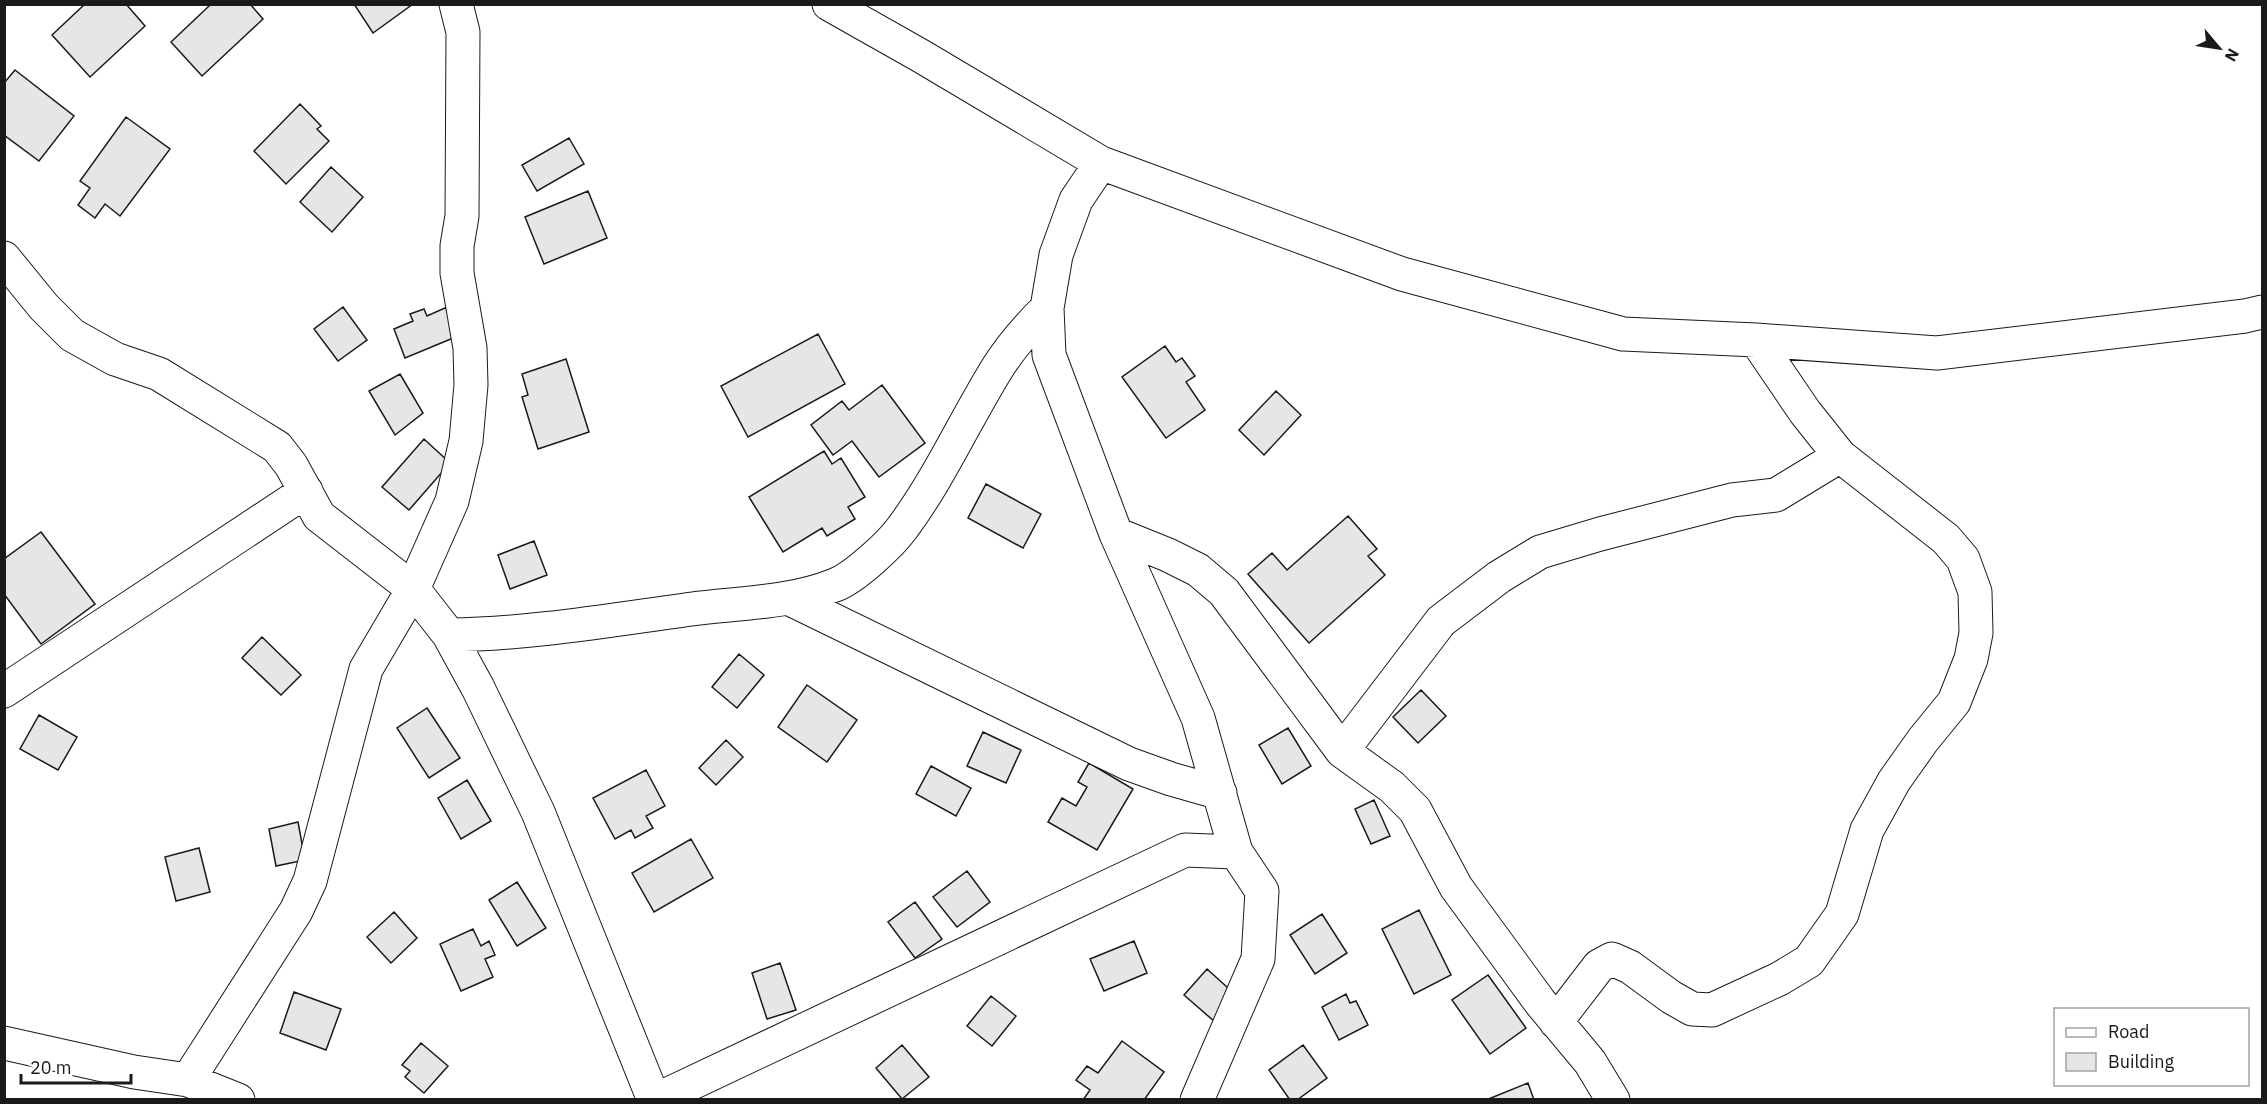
<svg xmlns="http://www.w3.org/2000/svg" width="2267" height="1104" viewBox="0 0 2267 1104" font-family="'IBM Plex Sans',sans-serif">
<style>
.building{fill:#e6e6e6;stroke:#1a1a1a;stroke-width:1.5}
.lines{fill:none;stroke-linecap:round;stroke-linejoin:round}
.street-casing{stroke:#1a1a1a;stroke-width:35}
.street{stroke:#fff;stroke-width:33}
</style>
<rect width="100%" height="100%" fill="#fff"/>
<path class="building" d="M85,4H126L145,26L90,77L52,35Z
M207,4H250L263,19L202,76L171,42L209,6Z
M354,4H413L373,33Z
M15,70L74,116L39,161L4,135V83Z
M300,104L321,126L317,129L329,141L286,184L254,151Z
M126,117L170,149L120,216L105,204L95,218L78,205L90,188L80,181Z
M569,138L584,164L537,191L522,165Z
M331,167L363,197L332,232L300,202Z
M588,191L607,238L544,264L525,217Z
M343,307L367,340L338,361L314,329Z
M447,307L458,336L405,358L394,329L413,321L410,314L424,309L427,316Z
M818,334L845,384L748,437L721,386Z
M1165,346L1176,362L1182,358L1195,376L1186,382L1205,410L1166,438L1122,377Z
M566,359L589,432L538,449L522,397L528,395L522,374Z
M400,374L423,413L395,435L369,391Z
M882,385L925,443L879,477L852,441L833,455L811,425L842,401L849,410Z
M1276,391L1301,415L1264,455L1239,430Z
M424,439L450,463L409,510L382,487Z
M824,451L832,464L841,458L865,497L848,507L855,519L827,536L822,528L783,552L749,497Z
M986,484L1041,514L1023,548L968,518Z
M1348,516L1377,549L1368,556L1385,575L1309,643L1248,574L1272,553L1287,570Z
M41,532L95,604L41,644L4,594V559Z
M534,541L547,575L510,589L498,555Z
M262,637L301,675L281,695L242,658Z
M739,654L764,675L737,708L712,687Z
M807,685L857,720L827,762L778,727Z
M1421,690L1446,716L1418,743L1393,717Z
M427,708L460,758L429,778L397,728Z
M39,715L77,737L58,770L20,749Z
M1288,728L1311,766L1282,784L1259,745Z
M983,732L1021,750L1006,783L967,766Z
M726,740L743,757L716,785L699,768Z
M1089,763L1133,789L1097,850L1048,822L1062,798L1076,806L1087,787L1078,782Z
M931,766L971,788L956,816L916,794Z
M646,770L665,806L646,816L653,828L635,838L631,830L615,839L593,798Z
M467,780L491,821L461,839L438,798Z
M1374,800L1390,836L1371,844L1355,809Z
M298,822L305,860L276,866L269,829Z
M691,839L713,878L654,912L632,873Z
M199,848L210,892L176,901L165,857Z
M967,871L990,902L957,927L933,897Z
M517,882L546,928L517,946L489,900Z
M915,902L942,939L915,958L888,922Z
M1419,910L1451,975L1414,994L1382,929Z
M394,912L417,938L391,963L367,937Z
M1322,914L1347,953L1315,974L1290,935Z
M473,929L481,946L489,941L495,955L485,959L493,977L461,991L440,944Z
M1134,941L1147,973L1104,991L1090,959Z
M780,963L796,1010L767,1019L752,973Z
M1207,969L1237,996L1215,1022L1184,995Z
M1488,975L1526,1028L1490,1054L1452,1000Z
M294,992L341,1009L326,1050L280,1033Z
M1346,994L1350,1003L1356,1001L1368,1025L1339,1040L1322,1007Z
M991,996L1016,1016L992,1046L967,1026Z
M1122,1041L1164,1072L1144,1100H1083L1090,1090L1076,1080L1087,1066L1098,1073Z
M421,1043L448,1066L424,1093L405,1077L410,1071L402,1065Z
M902,1045L929,1077L902,1099L876,1068Z
M1303,1045L1327,1078L1297,1100H1290L1269,1070Z
M1528,1083L1534,1100H1486Z"/>
<g class="lines">
<defs>
<path id="street" d="M829,4L921,56L1101,163L1402,274L1623,334L1756,340L1937,353L2245,316L2262,312
M1101,163L1076,200L1056,255L1047,308L1049,355L1116,534L1198,718L1236,852L1262,891L1258,959L1197,1100
M4,258L44,307L72,335L115,359L159,374L277,447L291,465L319,516L413,589L449,635L478,688L538,812L654,1100
M1116,534L1168,555L1198,570L1224,592L1342,751L1392,787L1415,810L1456,887L1540,1002L1590,1062L1613,1100
M788,598L1129,764L1171,779L1220,793
M449,635C531,634 611,620 692,609C739,603 790,603 835,585C854,578 891,544 903,527C940,477 965,420 998,367C1012,345 1029,326 1047,308
M4,691L306,491
M1342,751L1441,621L1499,577L1540,552L1600,534L1732,500L1776,495L1840,456
M1556,1022L1599,966L1612,959L1630,967L1671,997L1692,1009L1712,1010L1779,979L1809,961L1842,914L1867,830L1894,781L1923,740L1954,702L1971,659L1976,633L1975,592L1963,559L1946,539L1840,456L1805,412L1756,340
M4,1043L134,1072L188,1080L238,1100
M188,1080L296,911L310,881L366,669L413,589L452,501L466,441L471,385L470,348L457,273V246L462,216L463,32L456,4
M656,1100L1185,850L1236,852"/>
</defs>
<use href="#street" class="street-casing"/>
<use href="#street" class="street"/>
</g>
<rect width="2267" height="1104" fill="none" stroke="#1a1a1a" stroke-width="12"/>
<rect x="2054" y="1008" width="195" height="78" fill="#ffffff" stroke="#a3a3a3" stroke-width="1.5"/>
<rect x="2066" y="1028" width="30" height="9" fill="#ffffff" stroke="#a3a3a3" stroke-width="1.5"/>
<text x="2108" y="1038" font-size="18" fill="#1a1a1a">Road</text>
<rect x="2066" y="1053" width="30" height="18" fill="#e6e6e6" stroke="#a3a3a3" stroke-width="1.5"/>
<text x="2108" y="1068" font-size="18" fill="#1a1a1a">Building</text>
<g transform="translate(2219 48) rotate(119)" stroke="#ffffff" stroke-width="4.5" paint-order="stroke">
<path d="M0-4.5L10 22L0 15L-10 22Z" fill="#1a1a1a"/>
<text y="-9" font-size="16" font-weight="bold" text-anchor="middle" fill="#1a1a1a">N</text>
</g>
<path d="M21 1074v9h110v-9" fill="none" stroke="#1a1a1a" stroke-width="3"/>
<text x="30" y="1074" font-size="18" fill="#1a1a1a" stroke="#ffffff" stroke-width="4.5" paint-order="stroke">20 m</text>
</svg>
